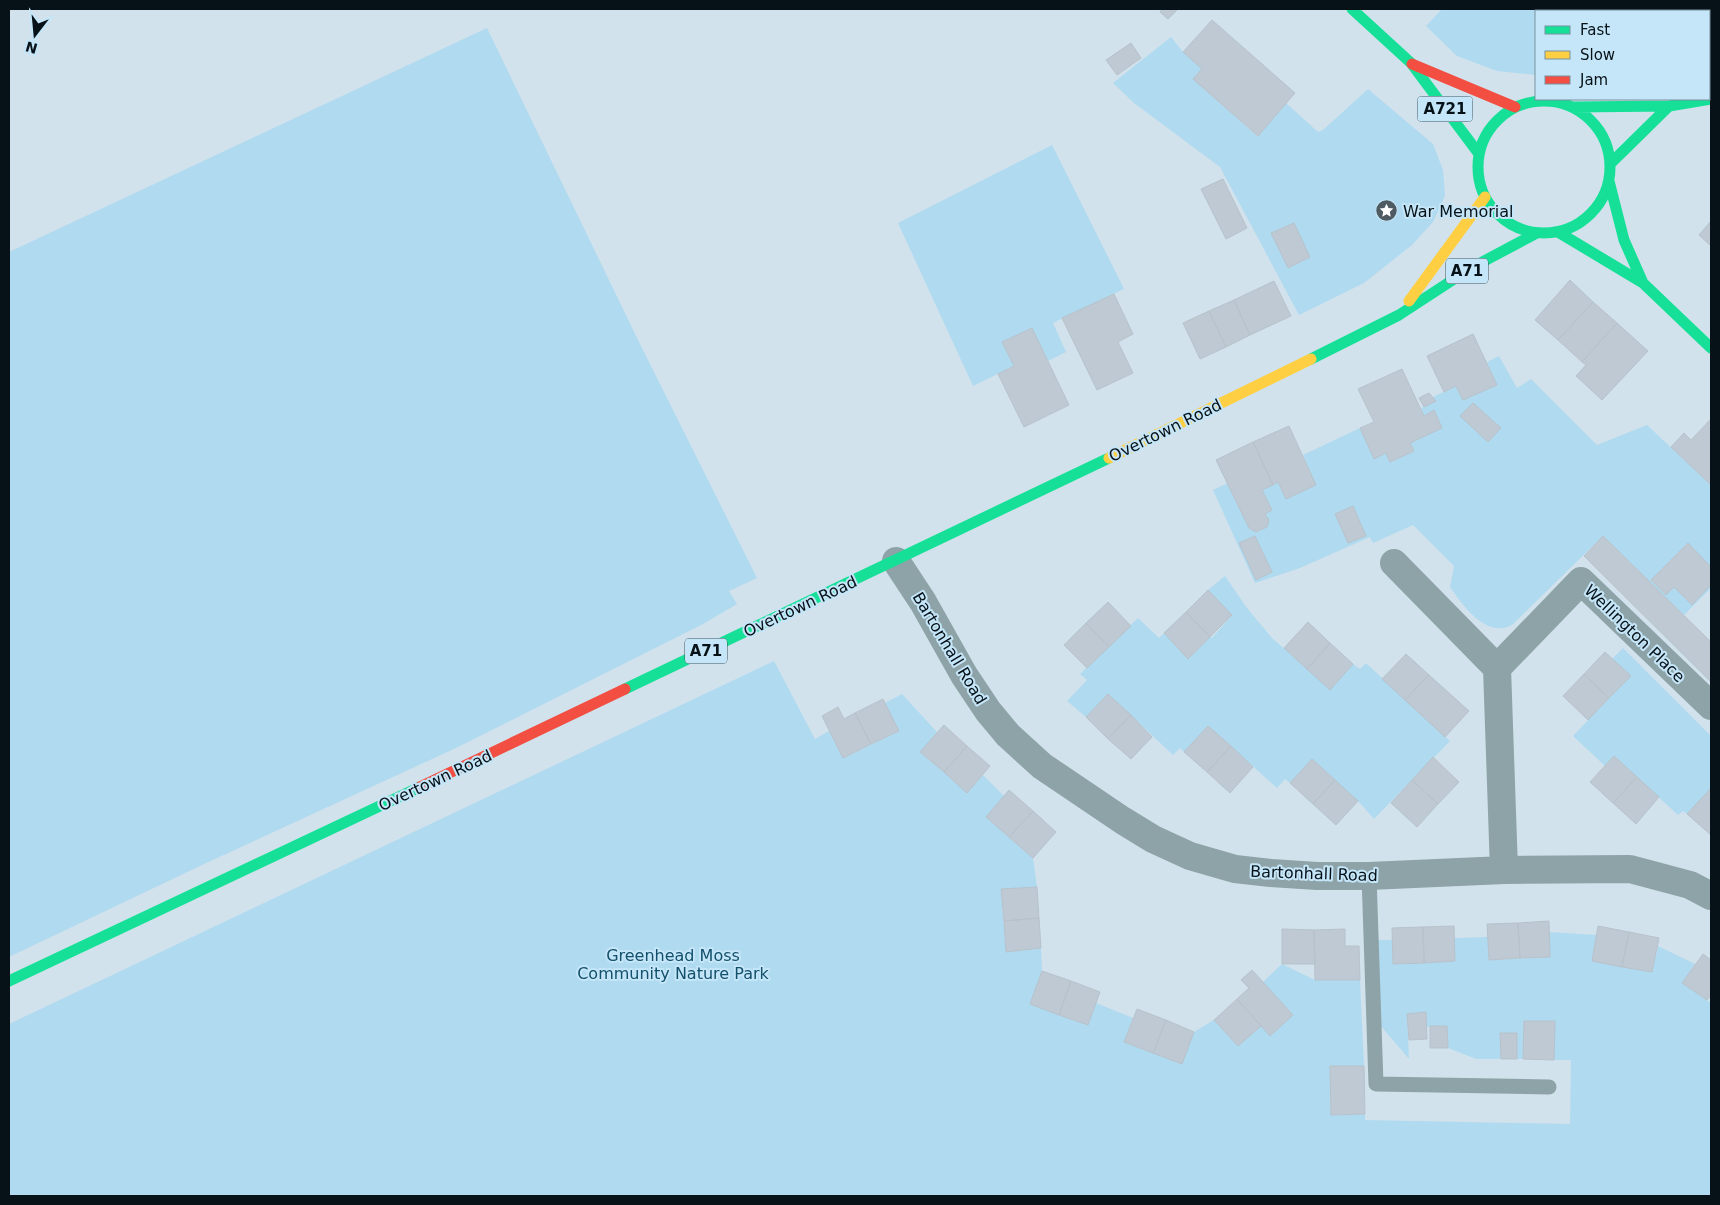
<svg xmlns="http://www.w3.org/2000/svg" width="1720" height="1205" viewBox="0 0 1720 1205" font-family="'DejaVu Sans',sans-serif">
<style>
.green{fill:#b0daf0}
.building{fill:#bec9d3;stroke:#b7c2cb}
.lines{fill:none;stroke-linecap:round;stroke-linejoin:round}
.lane{stroke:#8da3a7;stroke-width:15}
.street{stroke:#8da3a7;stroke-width:28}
.fast{stroke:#16e098;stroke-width:11}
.slow{stroke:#ffcf43;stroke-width:11}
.jam{stroke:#f24e42;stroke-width:11}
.labels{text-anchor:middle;stroke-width:4;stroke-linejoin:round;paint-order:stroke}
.shield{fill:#c5e6f8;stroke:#40525b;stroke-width:1}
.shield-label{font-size:15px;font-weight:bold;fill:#071218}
.poi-label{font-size:16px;fill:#071218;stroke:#c5e6f8;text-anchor:start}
.street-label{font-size:16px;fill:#071218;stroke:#c5e6f8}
.park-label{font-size:16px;fill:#12506b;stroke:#c5e6f8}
</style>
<rect width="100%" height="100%" fill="#d1e2ec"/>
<path class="green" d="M1442,9H1711V67L1709,68V11H1536V75L1497,71L1457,56L1426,26Z
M487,28L639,342L757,578L729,591L737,604L703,624L456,748L202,865L9,957V252Z
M1171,37L1183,52L1202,69L1193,79L1257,136L1286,103L1318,132L1323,130L1368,89L1433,144L1443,170L1445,196L1433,222L1412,245L1364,283L1299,315L1220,167L1134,103L1113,83Z
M1052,145L1124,289L1053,323L1066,352L1048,361L1032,328L1003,342L1014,366L973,386L898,223Z
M1499,356L1517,388L1531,379L1597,445L1647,425L1711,485V588L1684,615L1603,536L1512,625C1487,639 1463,606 1450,587L1454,566L1413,525L1373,543L1370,537L1300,568L1255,583L1213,490L1228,483L1249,528L1257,532L1267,527L1269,520L1265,514L1272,510L1262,490L1278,482L1286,499L1316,485L1303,455L1360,428L1374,459L1386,453L1391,462L1414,451L1410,443L1442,428L1434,411L1424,416L1421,408L1436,401L1433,397L1456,386L1463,400L1497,385L1487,362Z
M1225,576L1247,608L1272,638L1330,689L1353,664L1360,669L1366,663L1450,741L1374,819L1358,801L1312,759L1290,783L1285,779L1277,788L1208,726L1184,752L1180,748L1173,755L1108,694L1086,717L1067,701L1087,680L1080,674L1138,618L1159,638L1164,633L1188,658L1210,637L1212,638L1232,615L1208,590Z
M1623,648L1711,736V788L1687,814L1683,811L1678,815L1614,756L1605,766L1573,736L1630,676L1612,659Z
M774,661L815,739L829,731L843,758L899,731L885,703L902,694L937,732L921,752L967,792L983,775L1004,796L986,817L1033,858L1037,887L1001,890L1006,951L1041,948L1042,971L1030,1004L1087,1025L1096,1003L1133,1018L1124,1042L1181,1064L1194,1032L1214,1020L1238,1046L1261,1026L1270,1036L1263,982L1282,964L1315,980H1360L1364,1066H1330L1331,1115L1365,1114V1120L1570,1124L1571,1060H1554V1021H1524L1523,1059H1517V1034L1501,1033V1059H1476L1448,1048L1447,1026L1427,1027L1426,1013L1407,1014L1409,1059L1380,1025L1378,940H1392L1393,963L1455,961L1454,938L1488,937L1489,960L1550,957L1549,932L1597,935L1592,961L1652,972L1658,946L1695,964L1682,983L1711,1003V1196H9V1024Z"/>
<path class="building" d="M1162,9H1178L1168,19L1160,12Z
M1212,20L1295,93L1258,136L1193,79L1202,69L1183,52Z
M1131,43L1141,58L1117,75L1106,60Z
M1223,179L1247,228L1226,239L1201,189Z
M1711,221V246L1699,235Z
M1294,223L1310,257L1288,268L1271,233Z
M1570,280L1593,302L1558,340L1535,320Z
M1274,281L1291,316L1250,335L1234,300Z
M1114,294L1133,334L1118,342L1133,373L1097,390L1062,318Z
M1234,300L1250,335L1226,347L1209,311Z
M1593,302L1617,323L1582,362L1558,340Z
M1209,311L1226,347L1200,359L1183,323Z
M1617,323L1648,351L1602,400L1576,376L1586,365L1582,362Z
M1032,328L1069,405L1024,427L998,374L1014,366L1002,342Z
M1473,334L1497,385L1463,400L1456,386L1444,392L1427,356Z
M1402,369L1424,416L1434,410L1442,428L1410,443L1414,451L1390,462L1386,453L1374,459L1360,428L1374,422L1358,389Z
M1429,393L1436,401L1424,407L1419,398Z
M1473,403L1501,428L1488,442L1460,416Z
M1711,419V485L1671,447L1684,433L1691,440Z
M1289,426L1316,485L1286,499L1278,482L1273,485L1253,442Z
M1253,442L1273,485L1262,490L1272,510L1265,514L1269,520L1267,527L1256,532L1249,528L1216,460Z
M1353,506L1366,536L1348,543L1335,514Z
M1255,536L1272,572L1256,580L1239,543Z
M1603,536L1711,642V682L1584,556Z
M1688,543L1711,567V585L1692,605L1674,587L1666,595L1651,580Z
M1208,590L1232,615L1210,637L1186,612Z
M1108,602L1131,626L1109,647L1086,623Z
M1186,612L1210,637L1188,659L1164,633Z
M1308,622L1330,643L1307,669L1284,648Z
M1086,623L1109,647L1087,668L1064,645Z
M1330,643L1353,664L1330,690L1307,669Z
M1605,652L1631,676L1609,698L1584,674Z
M1406,654L1429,675L1405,700L1382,679Z
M1584,674L1609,698L1588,720L1563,696Z
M1429,675L1469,711L1445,737L1405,700Z
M1108,694L1131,715L1108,739L1086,717Z
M883,699L899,731L871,744L855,713Z
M838,707L844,719L855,713L871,744L843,758L822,716Z
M1131,715L1152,737L1131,759L1108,739Z
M944,725L967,746L944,772L920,752Z
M1208,726L1231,746L1207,772L1184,752Z
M967,746L990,766L967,793L944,772Z
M1231,746L1253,767L1230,793L1207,772Z
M1614,756L1637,777L1613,803L1590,782Z
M1433,757L1459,782L1438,804L1412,780Z
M1312,759L1335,780L1313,804L1290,783Z
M1637,777L1659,797L1636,824L1613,803Z
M1335,780L1358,801L1336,825L1313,804Z
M1412,780L1438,804L1417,827L1391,803Z
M1711,788V835L1687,814Z
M1009,790L1033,811L1009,837L986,817Z
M1033,811L1056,832L1033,858L1009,837Z
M1037,887L1039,918L1004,921L1001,889Z
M1039,918L1041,948L1006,952L1004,921Z
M1549,921L1550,957L1520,958L1518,923Z
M1518,923L1520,958L1489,960L1487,924Z
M1454,926L1455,961L1424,963L1423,927Z
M1598,926L1629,932L1622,967L1592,961Z
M1423,927L1424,963L1393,964L1392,928Z
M1282,929L1314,930L1315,964H1282Z
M1345,929V946H1359L1360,980H1315L1314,930Z
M1629,932L1659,938L1652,972L1622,967Z
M1703,954L1711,960V995L1707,1000L1682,983Z
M1252,970L1293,1015L1270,1036L1237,999L1249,988L1241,980Z
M1042,971L1071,981L1059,1015L1030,1004Z
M1071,981L1100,992L1088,1025L1059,1015Z
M1237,999L1261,1026L1238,1046L1214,1020Z
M1137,1009L1166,1020L1153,1053L1124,1042Z
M1426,1012L1427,1039L1409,1040L1407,1014Z
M1166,1020L1194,1032L1182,1064L1153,1053Z
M1524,1021H1555L1554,1060L1523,1059Z
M1430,1026H1447L1448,1048H1430Z
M1500,1033H1517V1059H1501Z
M1330,1066H1364L1365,1114L1331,1115Z"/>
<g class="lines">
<path class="lane" d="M1369,876L1376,1084L1549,1087"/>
<path class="street" d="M896,561L923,602L964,675L988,711L1008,735L1042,766L1122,820L1153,839L1190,856L1235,869L1271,873L1317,876H1369L1504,870L1630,869L1690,885L1711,896
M1394,563L1497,668L1504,870
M1497,668L1581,581L1711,706"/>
<path class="fast" d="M1352,9L1411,63L1479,154
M1478 167a66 66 0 1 1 132 0a66 66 0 1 1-132 0Z
M1573,107L1669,106L1711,99
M1610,164L1669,106
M1609,181L1624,240L1643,283
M1558,232L1643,283L1711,348
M1311,359L1399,315L1471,268L1537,233
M625,689L1109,458
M9,981L420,787"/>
<path class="slow" d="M1409,301L1485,197
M1109,458L1311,359"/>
<path class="jam" d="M1412,64L1515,107
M420,787L625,689"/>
</g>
<defs>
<symbol id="sight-disc" viewBox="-11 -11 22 22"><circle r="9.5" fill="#4e5b62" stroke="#c5e6f8"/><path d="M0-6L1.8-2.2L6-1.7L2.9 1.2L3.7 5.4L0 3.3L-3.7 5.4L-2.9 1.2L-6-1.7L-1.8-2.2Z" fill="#fff"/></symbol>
</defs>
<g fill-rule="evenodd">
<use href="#sight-disc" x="1374" y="198" width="25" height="25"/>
</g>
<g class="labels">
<g class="shield">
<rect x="1417.5" y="96.5" width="55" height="25" rx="4"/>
<rect x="1446" y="258.5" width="42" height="25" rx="4"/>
<rect x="685" y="638.5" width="42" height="25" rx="4"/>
</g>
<g class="shield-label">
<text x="1445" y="114">A721</text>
<text x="1467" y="276">A71</text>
<text x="706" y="656">A71</text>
</g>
<g class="poi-label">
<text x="1403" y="217">War Memorial</text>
</g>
<g class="street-label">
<text transform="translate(1165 430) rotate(-26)" y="6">Overtown Road</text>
<text transform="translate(800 606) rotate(-25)" y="6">Overtown Road</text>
<text transform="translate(1635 633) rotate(44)" y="6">Wellington Place</text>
<text transform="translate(950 648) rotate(59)" y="6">Bartonhall Road</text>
<text transform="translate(435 780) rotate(-25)" y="6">Overtown Road</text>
<text transform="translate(1314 873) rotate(2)" y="6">Bartonhall Road</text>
</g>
<g class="park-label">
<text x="673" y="961">Greenhead Moss<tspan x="673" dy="18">Community Nature Park</tspan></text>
</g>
</g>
<rect width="1720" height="1205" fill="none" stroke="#071218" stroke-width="20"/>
<rect x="1535" y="10" width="175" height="90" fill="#c5e6f8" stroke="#79919e"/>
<rect x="1545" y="26" width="25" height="8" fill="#16e098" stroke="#79919e"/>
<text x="1580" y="35" font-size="15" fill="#071218">Fast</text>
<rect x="1545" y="51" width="25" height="8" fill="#ffcf43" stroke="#79919e"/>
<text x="1580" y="60" font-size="15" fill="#071218">Slow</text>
<rect x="1545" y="76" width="25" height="8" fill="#f24e42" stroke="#79919e"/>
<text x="1580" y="85" font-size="15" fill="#071218">Jam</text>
<g transform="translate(35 35) rotate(196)" stroke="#c5e6f8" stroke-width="4" paint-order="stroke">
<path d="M0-4L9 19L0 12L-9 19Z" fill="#071218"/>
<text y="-8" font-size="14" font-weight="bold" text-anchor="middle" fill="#071218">N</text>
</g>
</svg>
